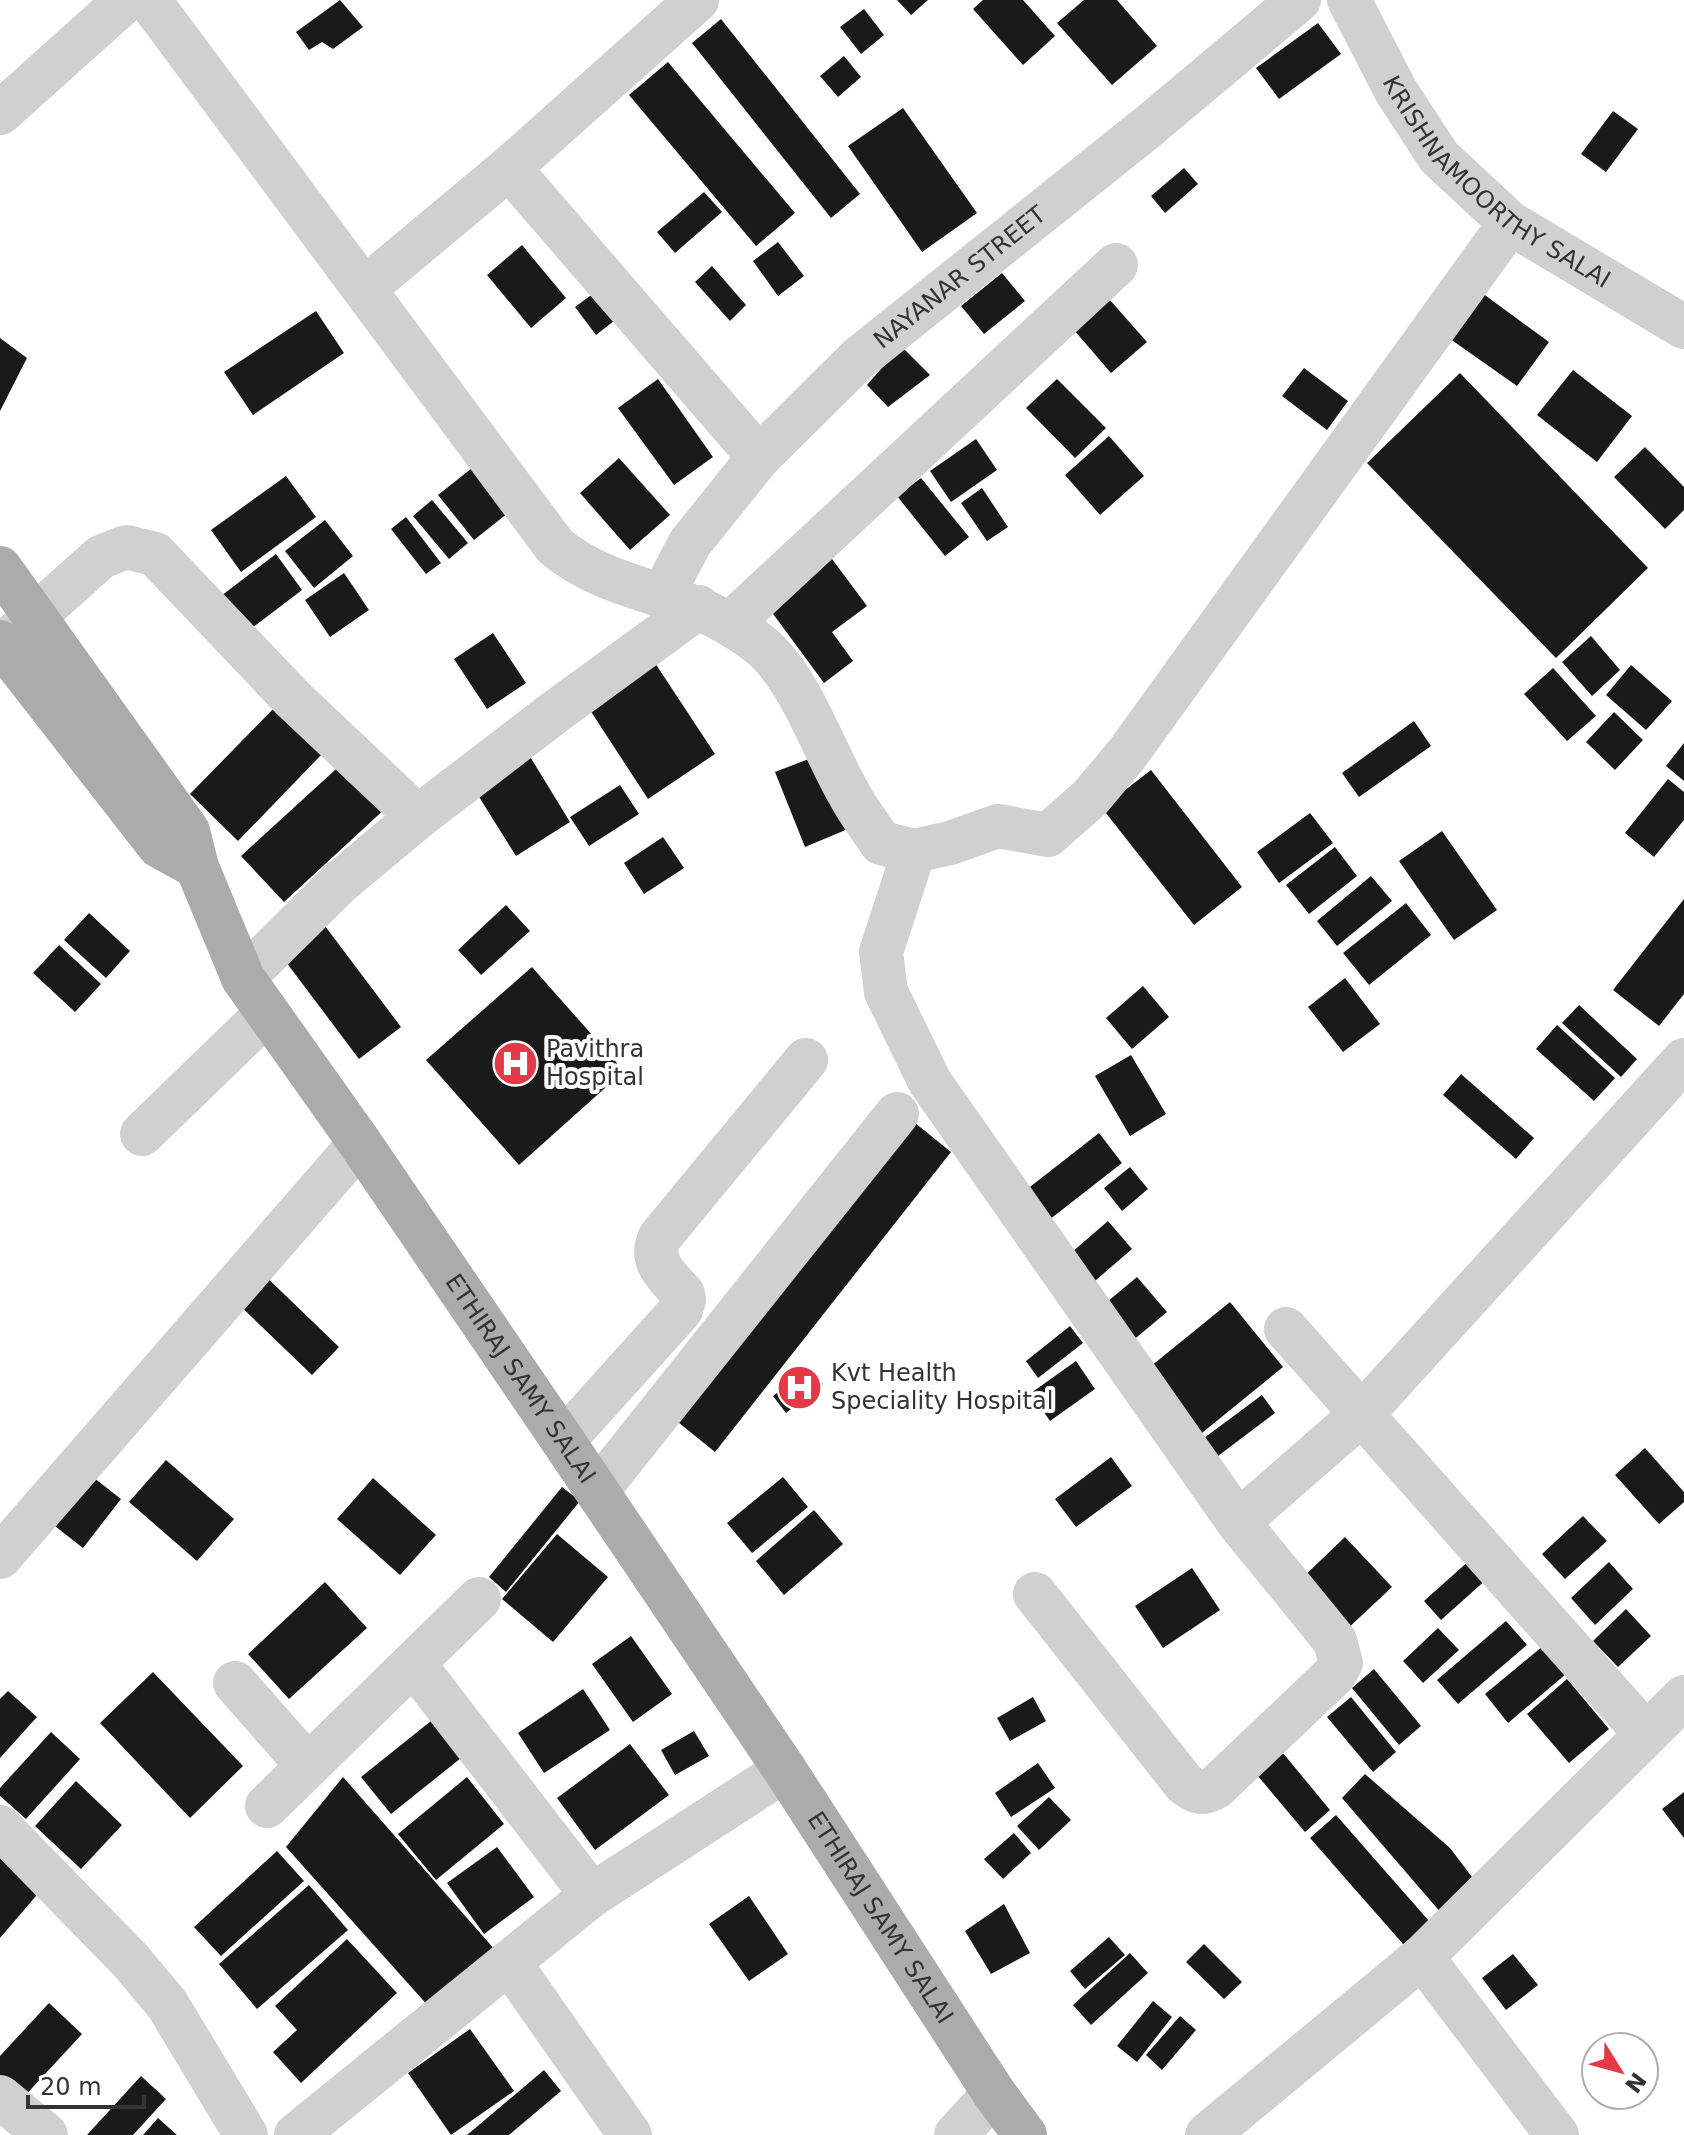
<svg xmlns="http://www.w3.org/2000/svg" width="1684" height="2135" viewBox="0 0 1684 2135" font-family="'DejaVu Sans',sans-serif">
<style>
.building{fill:#1a1a1a}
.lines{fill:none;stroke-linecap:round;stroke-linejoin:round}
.minor{stroke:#d0d0d0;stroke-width:44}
.major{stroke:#ababab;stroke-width:44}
.labels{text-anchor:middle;stroke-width:8;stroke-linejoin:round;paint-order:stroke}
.street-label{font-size:24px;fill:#333;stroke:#fff}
.poi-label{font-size:24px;fill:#333;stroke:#fff;text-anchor:start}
</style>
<rect width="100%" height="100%" fill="#fff"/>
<path class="building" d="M340,0L363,27L333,49L322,42L309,50L296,32Z
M897,0H928L911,15Z
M983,0H1023L1055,36L1023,65L973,9Z
M1084,0H1117L1157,46L1112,85L1057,23Z
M864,9L884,35L861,54L840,27Z
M721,19L860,194L831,218L692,43Z
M1318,23L1341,54L1279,99L1256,68Z
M844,56L861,77L838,97L820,76Z
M668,62L795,213L756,246L629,95Z
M903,108L977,213L922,252L848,146Z
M1613,111L1638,129L1606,172L1581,154Z
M1184,168L1198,184L1165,213L1151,196Z
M704,192L722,212L675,253L657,232Z
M778,242L804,276L778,296L753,261Z
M522,245L566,298L531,328L487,275Z
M712,266L746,305L730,321L695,282Z
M1002,273L1025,301L984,334L961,306Z
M598,290L619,317L596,335L575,307Z
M1478,290L1549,342L1517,386L1446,336Z
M1102,291L1147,342L1111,373L1067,322Z
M316,311L344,353L253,415L224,372Z
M0,338L27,358L0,411Z
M901,346L930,375L888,407L867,385Z
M1304,368L1348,401L1327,430L1282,396Z
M1573,370L1632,416L1597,462L1537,415Z
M1460,373L1648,568L1556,658L1367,463Z
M658,379L713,457L674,485L618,408Z
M1057,379L1106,428L1075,458L1026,408Z
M1109,436L1144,476L1100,515L1065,475Z
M976,439L997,470L951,502L930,471Z
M1645,447L1684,487V510L1665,529L1614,477Z
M619,458L670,515L630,550L580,493Z
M472,468L508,513L474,540L438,495Z
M286,476L316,517L241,572L211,530Z
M921,478L969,537L945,556L897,496Z
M982,488L1008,527L987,541L961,503Z
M432,500L468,543L449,559L413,516Z
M406,517L441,563L426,574L391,529Z
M325,520L353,556L314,588L285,551Z
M276,554L302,590L248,631L221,596Z
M832,559L867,606L832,632L853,661L824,683L768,607Z
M344,573L369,610L330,637L305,600Z
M493,633L526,683L487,709L454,659Z
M1591,636L1620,670L1592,696L1562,662Z
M655,663L715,754L648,799L588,707Z
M1631,665L1672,701L1646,730L1606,695Z
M1553,668L1596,716L1567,741L1524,694Z
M276,706L324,752L238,841L190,794Z
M1614,712L1643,740L1615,770L1586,742Z
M1414,721L1431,746L1359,797L1342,773Z
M1684,743V781L1666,766Z
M526,750L570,822L516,856L471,784Z
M819,755L848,829L805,847L775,772Z
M346,760L388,806L284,902L241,856Z
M1151,770L1242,887L1194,925L1102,808Z
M1668,779L1684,792V820L1654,857L1625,833Z
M620,785L639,814L589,846L570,817Z
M1310,813L1333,843L1279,883L1257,852Z
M1442,831L1497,910L1454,940L1399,861Z
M663,837L684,868L644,894L624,863Z
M1335,847L1357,876L1309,914L1286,885Z
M1371,876L1392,901L1337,946L1317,921Z
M1684,899V994L1659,1026L1613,990Z
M1406,903L1431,935L1369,985L1343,953Z
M506,905L530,931L481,975L458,950Z
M89,913L130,951L106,978L64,940Z
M325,926L401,1027L359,1059L283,958Z
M59,945L101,984L75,1012L33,973Z
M532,967L624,1071L519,1165L426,1060Z
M1345,978L1380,1024L1343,1052L1308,1007Z
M1143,986L1169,1017L1132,1049L1106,1018Z
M1579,1005L1637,1059L1621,1077L1562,1023Z
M1557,1025L1615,1078L1594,1101L1536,1049Z
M1131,1055L1166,1114L1130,1136L1095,1076Z
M1461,1074L1534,1138L1516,1159L1443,1095Z
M909,1118L951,1152L715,1452L673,1418Z
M1099,1133L1122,1163L1049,1220L1026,1190Z
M1130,1167L1148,1189L1122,1211L1104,1188Z
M1108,1221L1132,1249L1088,1287L1064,1259Z
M258,1269L339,1347L312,1375L231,1297Z
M1137,1277L1167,1312L1131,1342L1101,1307Z
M1230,1302L1283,1367L1197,1437L1145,1371Z
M1070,1326L1083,1343L1038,1378L1026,1361Z
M1076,1361L1095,1389L1050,1421L1031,1393Z
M810,1367L823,1384L786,1413L773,1396Z
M1262,1395L1275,1413L1214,1459L1200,1441Z
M1645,1448L1684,1492V1502L1659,1524L1615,1475Z
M1111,1457L1132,1486L1076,1527L1055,1499Z
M166,1460L234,1519L197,1561L129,1502Z
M89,1474L121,1499L83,1548L51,1523Z
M783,1477L808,1507L752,1553L727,1523Z
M373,1478L436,1535L400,1575L337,1519Z
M562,1487L580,1501L506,1592L489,1577Z
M814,1510L843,1544L784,1595L756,1561Z
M1583,1516L1607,1541L1565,1579L1542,1554Z
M557,1534L608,1577L553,1642L502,1599Z
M1345,1537L1392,1587L1344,1632L1298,1582Z
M1480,1551L1497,1570L1441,1620L1424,1601Z
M1609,1562L1633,1589L1595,1625L1571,1598Z
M1192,1568L1220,1610L1163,1648L1135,1606Z
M325,1582L367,1628L289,1699L248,1654Z
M1626,1609L1651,1636L1618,1667L1593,1641Z
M1506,1621L1527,1645L1458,1704L1437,1680Z
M1438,1628L1459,1650L1423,1683L1403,1661Z
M631,1636L672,1694L633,1722L592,1664Z
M1543,1646L1566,1674L1508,1723L1485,1694Z
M1374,1669L1421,1726L1399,1745L1352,1688Z
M153,1672L243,1766L190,1818L100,1723Z
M1567,1679L1609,1729L1569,1763L1527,1714Z
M583,1689L610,1730L544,1773L518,1733Z
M8,1691L37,1717L0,1758V1699Z
M1033,1697L1046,1721L1010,1741L997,1718Z
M1351,1697L1396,1752L1373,1772L1327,1717Z
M431,1721L461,1758L391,1814L361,1777Z
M694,1731L709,1756L675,1775L661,1750Z
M51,1732L80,1759L26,1819L0,1796V1788Z
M630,1744L669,1795L595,1850L557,1798Z
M1278,1747L1330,1810L1305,1832L1252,1769Z
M1038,1763L1055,1788L1011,1817L995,1793Z
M1365,1774L1450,1848L1478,1885L1442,1914L1342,1798Z
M343,1777L496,1951L430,2008L286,1847Z
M467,1777L504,1824L436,1880L398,1834Z
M76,1781L122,1825L81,1869L35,1826Z
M1684,1792V1838L1662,1809Z
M1049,1797L1071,1820L1039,1850L1017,1826Z
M1336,1815L1436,1929L1410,1952L1310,1838Z
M1014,1833L1031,1853L1003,1879L984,1859Z
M497,1847L534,1897L484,1934L447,1883Z
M277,1851L304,1881L221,1956L194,1927Z
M3,1856L42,1889L0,1938V1859Z
M309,1885L348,1930L257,2009L219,1964Z
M749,1896L788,1954L749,1981L709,1924Z
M1004,1904L1030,1953L991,1974L965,1931Z
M1109,1937L1125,1955L1085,1989L1070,1971Z
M347,1939L397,1993L301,2083L273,2052L297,2030L275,2006Z
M1204,1944L1242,1982L1224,1999L1186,1962Z
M1130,1953L1148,1973L1091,2025L1073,2005Z
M1513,1954L1538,1985L1506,2010L1482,1978Z
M1153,2001L1172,2017L1137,2062L1117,2046Z
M49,2003L82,2034L21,2100L0,2081V2056Z
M1180,2016L1196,2030L1162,2070L1146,2055Z
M470,2029L514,2091L451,2135L408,2073Z
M544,2070L561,2091L509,2135H467Z
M141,2076L166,2099L133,2135H87Z
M158,2118L177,2135H143Z"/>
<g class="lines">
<g class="minor">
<path d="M149,0L555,546C604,588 671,591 726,622C740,630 759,642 770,654C803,688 824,750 848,792C857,810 870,826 881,843L914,851L950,843L998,826L1048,835L1090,798L1127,754L1510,223"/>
<path id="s1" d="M1349,0L1396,91L1439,157L1510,223L1684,327"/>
<path d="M0,113L126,0"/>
<path d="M509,168L759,457"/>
<path d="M365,288L509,168L697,0"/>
<path id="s2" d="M662,596L690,543L759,457L859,358L1149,126L1299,0"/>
<path d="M730,624L1116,265"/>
<path d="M8,640L101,557L126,547L155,554L293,699L418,817"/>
<path d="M914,851L881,952L886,992L930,1082L1238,1522L1335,1641L1341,1663L1335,1674L1216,1787C1203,1795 1196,1793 1184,1783L1035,1594"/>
<path d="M243,978L339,883L418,817L555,712L699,607"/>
<path d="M142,1134L267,1013"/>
<path d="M1286,1329L1645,1733"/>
<path d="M563,1441L681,1310L684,1300L683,1294C667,1276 648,1261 660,1237L806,1060"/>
<path d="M597,1491L897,1114"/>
<path d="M1238,1522L1363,1413L1684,1060"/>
<path d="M0,1557L360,1143"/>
<path d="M414,1664L592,1895"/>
<path d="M235,1683L308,1766"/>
<path d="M267,1806L479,1599"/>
<path d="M0,1827L130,1960L167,2004L246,2135"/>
<path d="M1422,1957L1557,2135"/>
<path d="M509,1962L630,2135"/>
<path d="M0,2097L46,2135"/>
<path d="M296,2135L592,1895L785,1770"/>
<path d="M956,2135L994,2093"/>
<path d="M1207,2135L1422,1957L1684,1697"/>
</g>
<g class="major">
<path id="s3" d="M0,568L188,831L197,867L243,978L360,1143L563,1441L785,1770L994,2093L1025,2135"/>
<path d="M0,642L159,846L197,867"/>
</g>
</g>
<defs>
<symbol id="hospital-disc" viewBox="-11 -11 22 22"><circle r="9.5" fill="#e63946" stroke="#fff"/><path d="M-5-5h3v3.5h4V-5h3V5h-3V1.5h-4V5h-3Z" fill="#fff"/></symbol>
</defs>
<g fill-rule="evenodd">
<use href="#hospital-disc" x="490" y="1038" width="51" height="51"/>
<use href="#hospital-disc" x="774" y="1362" width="51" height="51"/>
</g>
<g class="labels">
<g class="street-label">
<text dy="8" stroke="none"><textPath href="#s1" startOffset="240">KRISHNAMOORTHY SALAI</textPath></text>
<text dy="8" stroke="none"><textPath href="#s2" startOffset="440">NAYANAR STREET</textPath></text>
<text dy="8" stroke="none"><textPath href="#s3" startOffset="968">ETHIRAJ SAMY SALAI</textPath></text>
<text dy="8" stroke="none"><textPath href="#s3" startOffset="1616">ETHIRAJ SAMY SALAI</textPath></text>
</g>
<g class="poi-label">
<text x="546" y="1057">Pavithra<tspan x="546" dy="28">Hospital</tspan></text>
<text x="831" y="1381">Kvt Health<tspan x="831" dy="28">Speciality Hospital</tspan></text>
</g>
</g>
<g transform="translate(1620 2071) rotate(127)"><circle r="38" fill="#ffffff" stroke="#adadad" stroke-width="2"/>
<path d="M0-6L14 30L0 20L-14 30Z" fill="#e63946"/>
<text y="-12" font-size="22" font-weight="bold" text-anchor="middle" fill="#333333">N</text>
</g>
<path d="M28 2095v12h116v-12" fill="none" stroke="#333333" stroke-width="4"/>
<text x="40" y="2095" font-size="24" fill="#333333" stroke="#ffffff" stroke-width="6" paint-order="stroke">20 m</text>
</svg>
